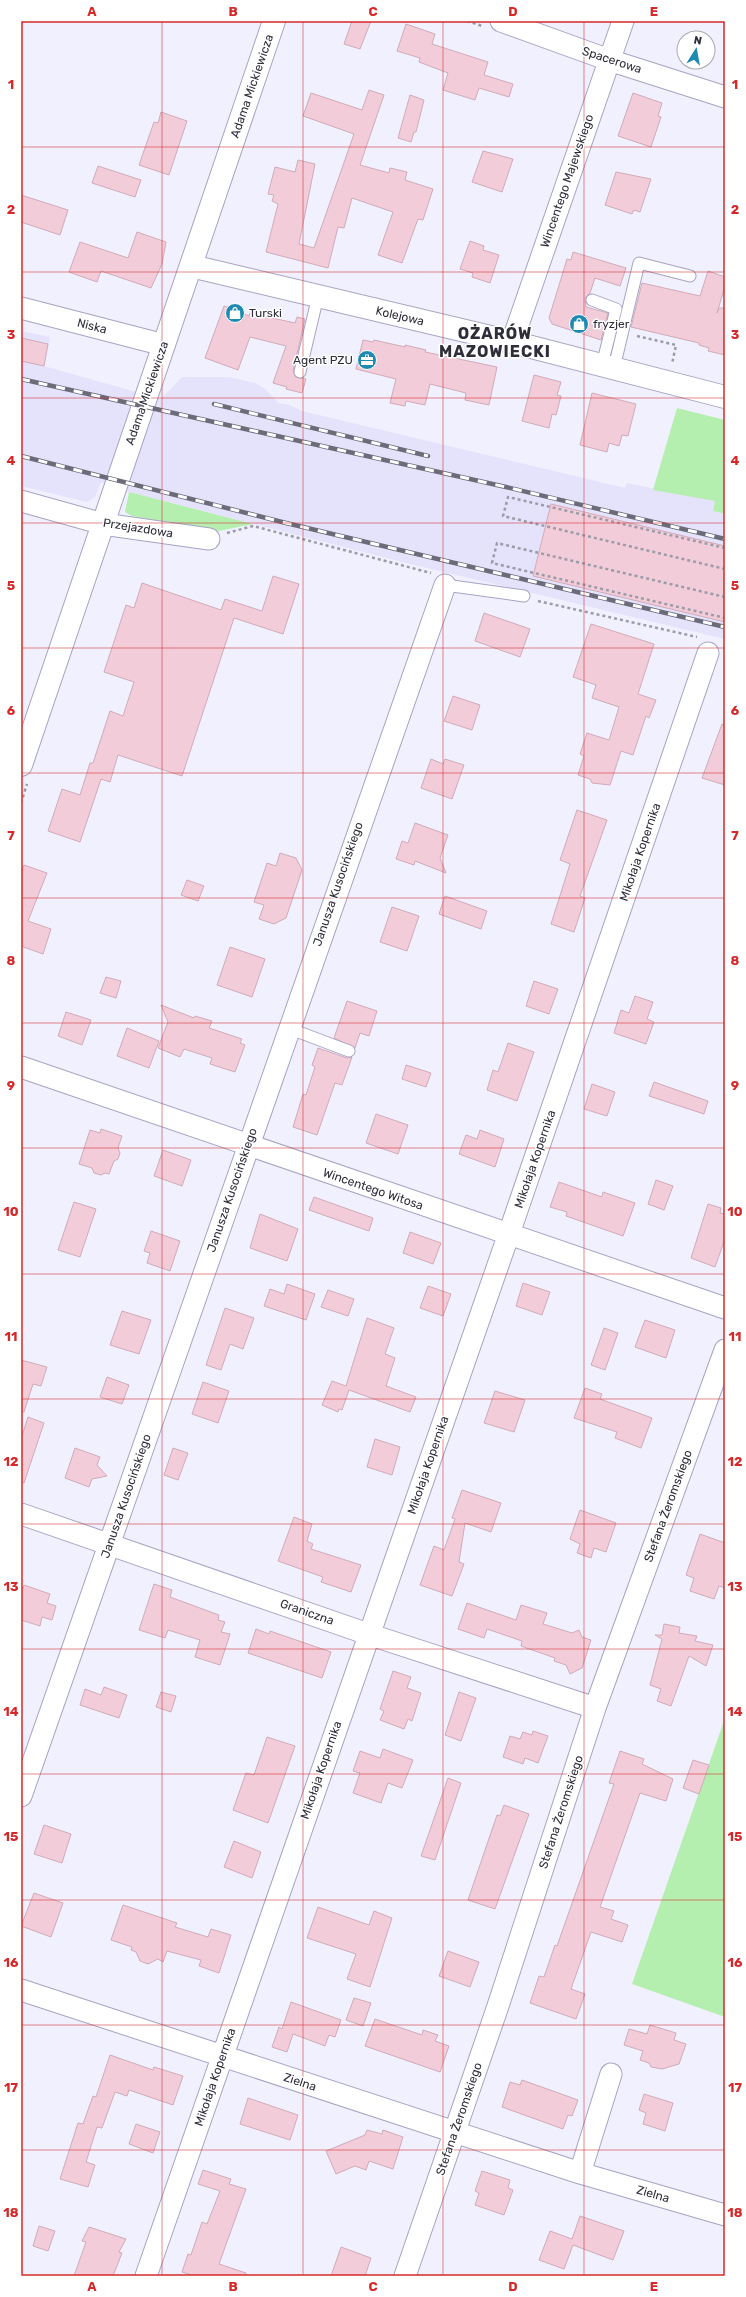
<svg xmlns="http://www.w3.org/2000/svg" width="746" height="2297" viewBox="0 0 746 2297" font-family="Rubik,sans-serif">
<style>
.built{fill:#e5e2fc}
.green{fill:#b5efaf}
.building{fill:#f3ccd9;stroke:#d0abb8}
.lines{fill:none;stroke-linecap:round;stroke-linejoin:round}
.service-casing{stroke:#a7a3c4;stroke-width:13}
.minor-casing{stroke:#a7a3c4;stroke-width:23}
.tertiary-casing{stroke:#a7a3c4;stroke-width:24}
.path{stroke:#9c9ba8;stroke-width:2.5;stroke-dasharray:3 3;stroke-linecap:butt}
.service{stroke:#fff;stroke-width:11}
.minor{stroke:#fff;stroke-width:21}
.tertiary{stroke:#fff;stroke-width:22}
.rail-casing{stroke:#6c6b79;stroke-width:4.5}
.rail{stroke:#fff;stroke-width:3;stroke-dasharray:9;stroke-linecap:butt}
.grid{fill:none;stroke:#d62828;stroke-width:1;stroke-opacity:0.55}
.labels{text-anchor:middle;stroke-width:3;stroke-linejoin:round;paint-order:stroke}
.street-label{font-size:12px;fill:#2e2d3a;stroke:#fff}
.poi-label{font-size:12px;fill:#2e2d3a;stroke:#fff;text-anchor:start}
.district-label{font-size:16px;font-weight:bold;letter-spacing:1px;fill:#2e2d3a;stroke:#fff}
.neatline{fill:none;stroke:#d62828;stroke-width:1.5}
.grid-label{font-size:13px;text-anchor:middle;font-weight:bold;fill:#d62828}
</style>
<rect width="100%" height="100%" fill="#f1f0fe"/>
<path class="built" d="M21,331L50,337L44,366L161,399L182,377H229L255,383L264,388L279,403L290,405L302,411L625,488L627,483L715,501L713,511L725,514V639L402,562L129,492L101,482L95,497L87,502L21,486Z"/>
<path class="green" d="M677,408L725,420V514L713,511L715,501L653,490Z
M129,492L253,524L219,531L132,516L125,512Z
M725,1718V2017L632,1984Z"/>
<path class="building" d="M352,21H371L360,49L344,44Z
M406,24L435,34L432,44L488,62L484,75L513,84L509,97L479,88L475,100L443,90L448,73L419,62L420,58L397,51Z
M369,90L384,95L360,165L389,173L390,168L407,172L405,180L433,189L423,220L418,219L402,263L378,255L393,212L352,198L344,228L338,227L328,268L266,252L278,204L272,201L274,195L268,194L275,167L295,172L298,160L315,164L299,244L314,248L354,134L303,116L311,93L362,110Z
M633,93L662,103L658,116L661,117L651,147L618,136Z
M410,95L424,100L416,132H414L411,142L398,138Z
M161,112L187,121L169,175L139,165L154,122L158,123Z
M483,151L513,159L502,192L472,182Z
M98,166L141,180L135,197L92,183Z
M616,172L651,179L640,212L634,210L632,214L605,205Z
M21,195L68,210L60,235L21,222Z
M137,232L166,242L162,264L151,288L101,271L97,282L69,272L80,242L128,258Z
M470,241L484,246L483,250L499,255L490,283L472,277L473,273L460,269Z
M573,252L626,268L620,286L595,278L590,293L585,298L586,307L608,313L601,340L552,324L549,318L567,259L571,260Z
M708,271L725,277V286L717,313L719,308H725V355L708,351L709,348L699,345V343L631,327L642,283L700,296Z
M224,306L249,316L250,313L295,323L297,317L305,319L293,371L296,377L306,379L302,393L286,389L287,387L273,383L286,346L250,337L238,370L205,358Z
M21,338L48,344L44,366L21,361Z
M363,340L373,342L374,340L405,347V345L426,350L425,352L497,367L489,405L465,400L466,393L430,384L425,405L406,401L405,406L390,403L396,379L356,369Z
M534,375L561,382L557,395L561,396L556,415L552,414L549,428L522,421Z
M592,393L636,404L628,436L622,435L619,446L609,443L607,452L580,445Z
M551,504L725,546V622L533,576Z
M273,576L299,584L283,634L234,618L182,776L118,755L110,782L101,779L80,842L48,831L62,789L80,795L90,763H93L110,711L123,716L134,682L104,672L126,605L134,608L142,583L221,610L225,599L262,611Z
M484,613L530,629L520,657L475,641Z
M591,624L654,644L638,694L656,700L649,718L646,716L633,755L621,751L610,785L592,783L590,779L578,775L584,756L580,754L587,733L609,740L619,707L592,698L596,685L573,677Z
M453,696L480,705L472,730L444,721Z
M722,724L725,725V785L702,778Z
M431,759L443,764L445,759L464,765L452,799L421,788Z
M577,810L607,820L580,896L585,898L574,932L551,924L570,864L560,860Z
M415,823L448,835L440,858L446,873L415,861L414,865L396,859L402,841L408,843Z
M280,853L296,858L302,870L286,918L274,924L259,919L264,905L254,902L267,863L276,866Z
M24,865L47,873L28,921L51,929L43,954L21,946V873Z
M187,880L204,886L198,901L181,895Z
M445,896L487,911L481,929L439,914Z
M392,907L419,916L407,951L380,942Z
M230,947L265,959L252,997L217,985Z
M106,977L121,981L116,998L100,993Z
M534,981L558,989L549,1014L526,1006Z
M635,996L653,1002L647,1019L654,1022L646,1044L614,1033L621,1010L629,1013Z
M347,1001L377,1011L369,1036L360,1033L355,1048L334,1038Z
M161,1005L194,1018L195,1016L212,1021L209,1028L242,1039L240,1043L245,1045L235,1072L210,1064L212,1058L184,1049L180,1057L158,1048L168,1022Z
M66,1012L91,1020L82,1045L58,1036Z
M127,1028L159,1041L149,1068L117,1056Z
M508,1043L534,1052L517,1101L487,1090L493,1070L498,1072Z
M318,1048L347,1058L352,1057L342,1085L335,1083L317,1135L293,1127L303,1094L306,1095L315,1067L312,1065Z
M406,1065L431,1073L426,1087L402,1079Z
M654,1082L708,1101L704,1114L649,1096Z
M592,1084L615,1092L607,1116L584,1109Z
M376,1114L408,1125L398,1154L366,1143Z
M101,1129L122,1136L118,1148L120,1153L118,1159L114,1161L109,1174L105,1173L101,1175L94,1173L92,1168L79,1164L90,1130L100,1133Z
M480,1130L504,1139L495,1167L459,1154L466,1135L477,1139Z
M163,1150L191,1160L182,1186L154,1176Z
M656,1180L673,1186L664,1210L648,1204Z
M559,1182L602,1197L603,1192L635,1203L623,1236L566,1216L567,1212L550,1207Z
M314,1197L373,1218L369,1231L309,1210Z
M74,1202L96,1209L80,1257L58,1250Z
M708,1204L721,1208L720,1213L725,1214V1239L715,1267L691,1258Z
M260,1214L298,1229L287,1261L250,1248Z
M151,1231L180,1241L170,1271L147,1263L150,1253L144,1251Z
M410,1232L441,1243L433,1264L403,1253Z
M523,1283L550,1292L542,1315L516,1306Z
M287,1284L315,1294L306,1320L264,1306L270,1289L284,1294Z
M428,1286L451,1294L443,1316L420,1308Z
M328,1290L354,1299L348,1316L321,1307Z
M225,1308L254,1318L243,1349L230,1344L221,1370L206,1365Z
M122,1311L151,1320L139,1354L110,1345Z
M367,1318L394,1328L385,1354L395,1358L386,1386L416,1397L410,1412L349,1390L342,1410L339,1409L338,1412L322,1405L332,1381L346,1386Z
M645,1320L675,1330L666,1358L635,1347Z
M604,1328L618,1333L605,1370L591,1365Z
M21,1360L47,1367L41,1386L33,1384L24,1412L21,1411Z
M107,1377L129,1385L122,1404L100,1397Z
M203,1382L229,1391L218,1423L192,1414Z
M585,1388L602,1394L600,1399L652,1418L641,1448L615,1438L617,1432L574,1418Z
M495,1391L525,1400L514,1432L484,1423Z
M28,1417L44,1423L24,1483L21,1482V1439Z
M375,1439L400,1447L392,1475L367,1467Z
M75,1448L100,1457L97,1465L107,1476L92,1479L89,1487L65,1478Z
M173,1448L188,1453L178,1480L164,1475Z
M462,1490L501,1503L491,1532L465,1523L459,1562L464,1564L452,1596L420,1585L434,1546L444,1550L455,1519L452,1518Z
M580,1510L616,1523L606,1552L594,1548L591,1558L577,1553L580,1544L570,1539Z
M294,1517L312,1524L307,1541L313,1544L311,1549L361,1565L351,1592L321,1582L323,1577L278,1561Z
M700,1534L725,1543V1588L719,1586L714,1599L690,1591L694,1578L686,1575Z
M154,1584L172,1590L170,1597L219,1615L218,1620L225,1622L221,1632L230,1634L220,1665L195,1657L200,1640L168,1630L165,1638L139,1630Z
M24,1585L50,1594L47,1603L56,1606L52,1620L42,1617L40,1626L21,1620V1594Z
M467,1603L516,1620L521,1605L547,1613L543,1624L572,1633L579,1630L582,1637L591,1640L582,1668L570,1674L566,1665L554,1661L555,1658L521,1646L522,1641L487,1629L484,1638L458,1629Z
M664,1624L680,1627L679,1633L697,1636L695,1641L713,1645L706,1666L689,1656L671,1706L657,1701L661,1689L650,1685L662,1639L655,1635H662Z
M256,1629L269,1634L270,1631L331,1652L322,1678L248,1653Z
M393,1671L411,1677L407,1688L421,1693L412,1721L408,1719L404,1729L380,1720L384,1711L380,1709Z
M104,1687L127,1695L119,1718L80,1705L85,1689L101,1695Z
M161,1692L176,1696L171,1712L156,1707Z
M459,1692L476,1698L461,1741L445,1735Z
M533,1731L548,1736L538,1763L525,1758L523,1764L503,1757L510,1736L520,1739L523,1732L532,1735Z
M267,1737L295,1746L268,1823L233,1810L246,1773L254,1775Z
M383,1749L413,1760L402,1788L388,1783L381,1803L353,1793L360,1773L353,1771L360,1751L380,1758Z
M620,1751L644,1759L642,1764L673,1779L666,1801L640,1793L600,1907L614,1911L611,1919L628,1925L622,1942L591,1932L571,1989L585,1994L576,2019L530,2003L539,1976L544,1977L555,1945L557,1946L614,1784L609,1783Z
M693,1760L709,1765L699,1794L683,1788Z
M448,1778L461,1783L435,1860L421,1856Z
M504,1805L529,1814L495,1909L468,1900L497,1815L500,1816Z
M44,1825L71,1834L62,1863L34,1854Z
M234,1841L261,1852L252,1878L224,1867Z
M34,1893L63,1903L51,1937L21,1926Z
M123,1905L177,1923L175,1927L208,1937L211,1929L231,1935L219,1973L199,1966L201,1960L167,1951L163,1962L158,1959L148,1964L140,1961L136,1952L131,1950L132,1947L111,1940Z
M318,1907L369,1925L374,1911L392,1918L370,1987L347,1979L356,1954L307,1938Z
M448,1951L479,1962L470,1987L439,1976Z
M354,1998L371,2003L363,2026L346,2020Z
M291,2002L341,2020L335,2037L329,2035L325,2046L293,2034L287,2052L272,2047L279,2027L282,2029Z
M375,2019L422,2035L423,2030L438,2035L435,2041L449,2046L440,2072L365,2046Z
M650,2025L676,2033L674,2040L686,2044L679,2064L662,2069L651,2067L649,2063L640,2060L643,2051L624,2045L629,2029L647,2034Z
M110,2055L153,2070L154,2067L183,2076L173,2105L129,2090L127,2096L115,2092L102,2128L97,2127L86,2162L95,2165L88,2187L60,2179L78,2123L83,2124L93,2096L96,2097Z
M522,2080L578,2100L572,2116L568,2115L563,2129L502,2107L510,2082L520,2085Z
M644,2094L673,2103L665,2131L643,2124L646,2113L639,2110Z
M248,2098L298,2115L290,2140L240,2124Z
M136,2124L160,2132L153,2153L129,2144Z
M367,2130L382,2134L383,2130L403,2137L393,2169L369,2161L366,2170L355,2166L336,2174L326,2151L365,2135Z
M203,2170L231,2179L229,2184L246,2189L219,2264L246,2273V2276H194L182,2272L188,2254L191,2255L202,2222L207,2224L220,2191L198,2184Z
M482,2171L510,2180L508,2188L513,2190L504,2215L475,2205L479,2193L475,2191Z
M580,2216L624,2231L613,2260L573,2245L564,2269L539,2260L550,2231L572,2239Z
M39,2226L55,2231L48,2251L33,2246Z
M89,2227L126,2239L119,2252L122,2253L113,2276H74L86,2242L82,2241Z
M341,2247L371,2258L365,2276H331Z"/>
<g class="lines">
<defs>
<path id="service" d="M592,300L616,309L602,365
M614,368L639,263L690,276
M300,372L318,296
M445,585L524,596
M288,1028L349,1051"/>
<path id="minor" d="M501,21L609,60L725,97
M21,308L164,345
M512,342L623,21
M21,501L103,524L209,539
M21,1067L725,1308
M21,1514L368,1634L595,1708
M21,1796C164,1393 300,988 445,585
M21,1990L580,2173L725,2215
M580,2173L611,2074
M146,2276L513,1222L708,653
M405,2276L498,2006L595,1708L725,1350"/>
<path id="tertiary" d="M191,266L512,342L725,397
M21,765L274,21"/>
</defs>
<use href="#service" class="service-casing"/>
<use href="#minor" class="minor-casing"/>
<use href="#tertiary" class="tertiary-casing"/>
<path class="path" d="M467,21L482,26
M637,336L676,345L672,364
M227,533L253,526L431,573
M725,548L508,497L503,516L725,569
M725,597L497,543L492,563L725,618
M538,601L697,637
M21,803L27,784"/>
<use href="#service" class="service"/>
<use href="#minor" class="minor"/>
<use href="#tertiary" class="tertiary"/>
<defs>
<path id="rail" d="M21,379L506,487L725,539
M214,404L428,456
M21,456L286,523L725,627"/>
</defs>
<use href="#rail" class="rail-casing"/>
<use href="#rail" class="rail"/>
</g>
<path class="grid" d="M162,21V2276M303,21V2276M443,21V2276M584,21V2276M21,147H725M21,272H725M21,398H725M21,523H725M21,648H725M21,773H725M21,898H725M21,1023H725M21,1148H725M21,1274H725M21,1399H725M21,1524H725M21,1649H725M21,1774H725M21,1900H725M21,2025H725M21,2150H725"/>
<defs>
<symbol id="shop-disc" viewBox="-11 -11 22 22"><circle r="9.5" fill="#1d8ab1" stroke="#fff"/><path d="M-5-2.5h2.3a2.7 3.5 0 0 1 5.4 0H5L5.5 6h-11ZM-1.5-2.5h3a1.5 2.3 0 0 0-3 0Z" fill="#fff"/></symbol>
<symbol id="office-disc" viewBox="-11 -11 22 22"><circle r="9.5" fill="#1d8ab1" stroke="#fff"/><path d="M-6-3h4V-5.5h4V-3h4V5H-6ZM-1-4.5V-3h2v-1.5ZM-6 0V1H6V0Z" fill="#fff"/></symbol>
</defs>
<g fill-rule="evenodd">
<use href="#shop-disc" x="224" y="302" width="22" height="22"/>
<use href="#shop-disc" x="568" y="313" width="22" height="22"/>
<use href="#office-disc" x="356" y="349" width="22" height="22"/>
</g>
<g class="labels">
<g class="street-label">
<text transform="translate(612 60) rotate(18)" y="4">Spacerowa</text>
<text transform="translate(252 86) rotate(-71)" y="4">Adama Mickiewicza</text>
<text transform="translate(567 181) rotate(-71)" y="4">Wincentego Majewskiego</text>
<text transform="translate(400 316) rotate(13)" y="4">Kolejowa</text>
<text transform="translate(92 326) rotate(14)" y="4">Niska</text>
<text transform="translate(147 393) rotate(-71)" y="4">Adama Mickiewicza</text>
<text transform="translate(138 528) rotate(9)" y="4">Przejazdowa</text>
<text transform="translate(640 852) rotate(-71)" y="4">Mikołaja Kopernika</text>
<text transform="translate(338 884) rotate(-71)" y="4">Janusza Kusocińskiego</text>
<text transform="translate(535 1159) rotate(-71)" y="4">Mikołaja Kopernika</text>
<text transform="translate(373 1189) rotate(19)" y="4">Wincentego Witosa</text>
<text transform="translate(232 1190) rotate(-71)" y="4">Janusza Kusocińskiego</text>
<text transform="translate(428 1465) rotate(-71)" y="4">Mikołaja Kopernika</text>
<text transform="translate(126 1496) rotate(-71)" y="4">Janusza Kusocińskiego</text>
<text transform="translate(668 1506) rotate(-70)" y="4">Stefana Żeromskiego</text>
<text transform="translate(307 1612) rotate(19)" y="4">Graniczna</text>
<text transform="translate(321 1770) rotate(-71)" y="4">Mikołaja Kopernika</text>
<text transform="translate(561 1812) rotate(-72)" y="4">Stefana Żeromskiego</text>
<text transform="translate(215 2077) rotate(-71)" y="4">Mikołaja Kopernika</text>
<text transform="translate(300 2082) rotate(18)" y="4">Zielna</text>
<text transform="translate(459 2119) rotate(-71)" y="4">Stefana Żeromskiego</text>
<text transform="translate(653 2194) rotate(16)" y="4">Zielna</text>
</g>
<g class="poi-label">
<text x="249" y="317">Turski</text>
<text x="593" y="328">fryzjer</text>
<text x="353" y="364" text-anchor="end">Agent PZU</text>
</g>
<g class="district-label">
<text x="495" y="339">OŻARÓW<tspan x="495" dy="18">MAZOWIECKI</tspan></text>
</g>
</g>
<rect width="746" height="2297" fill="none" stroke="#ffffff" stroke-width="44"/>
<g transform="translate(696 50) rotate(11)"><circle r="19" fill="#ffffff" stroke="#ababb0"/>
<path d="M0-3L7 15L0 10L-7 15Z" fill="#1d8ab1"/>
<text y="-6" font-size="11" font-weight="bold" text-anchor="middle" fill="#2e2d3a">N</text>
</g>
<rect x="22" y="22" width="702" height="2253" class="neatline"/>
<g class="grid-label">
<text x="92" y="16">A</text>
<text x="233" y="16">B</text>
<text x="373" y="16">C</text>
<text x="513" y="16">D</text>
<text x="654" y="16">E</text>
<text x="11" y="89">1</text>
<text x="735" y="89">1</text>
<text x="11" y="214">2</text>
<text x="735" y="214">2</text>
<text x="11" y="339">3</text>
<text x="735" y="339">3</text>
<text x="11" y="465">4</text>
<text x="735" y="465">4</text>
<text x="11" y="590">5</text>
<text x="735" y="590">5</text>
<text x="11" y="715">6</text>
<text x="735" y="715">6</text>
<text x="11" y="840">7</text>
<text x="735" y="840">7</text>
<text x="11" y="965">8</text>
<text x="735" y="965">8</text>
<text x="11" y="1090">9</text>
<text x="735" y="1090">9</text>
<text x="11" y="1216">10</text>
<text x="735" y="1216">10</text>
<text x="11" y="1341">11</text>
<text x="735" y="1341">11</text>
<text x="11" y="1466">12</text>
<text x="735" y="1466">12</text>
<text x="11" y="1591">13</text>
<text x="735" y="1591">13</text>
<text x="11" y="1716">14</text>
<text x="735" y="1716">14</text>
<text x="11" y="1841">15</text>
<text x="735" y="1841">15</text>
<text x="11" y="1967">16</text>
<text x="735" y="1967">16</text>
<text x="11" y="2092">17</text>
<text x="735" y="2092">17</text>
<text x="11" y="2217">18</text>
<text x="735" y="2217">18</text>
<text x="92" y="2291">A</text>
<text x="233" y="2291">B</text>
<text x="373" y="2291">C</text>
<text x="513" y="2291">D</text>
<text x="654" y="2291">E</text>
</g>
</svg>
